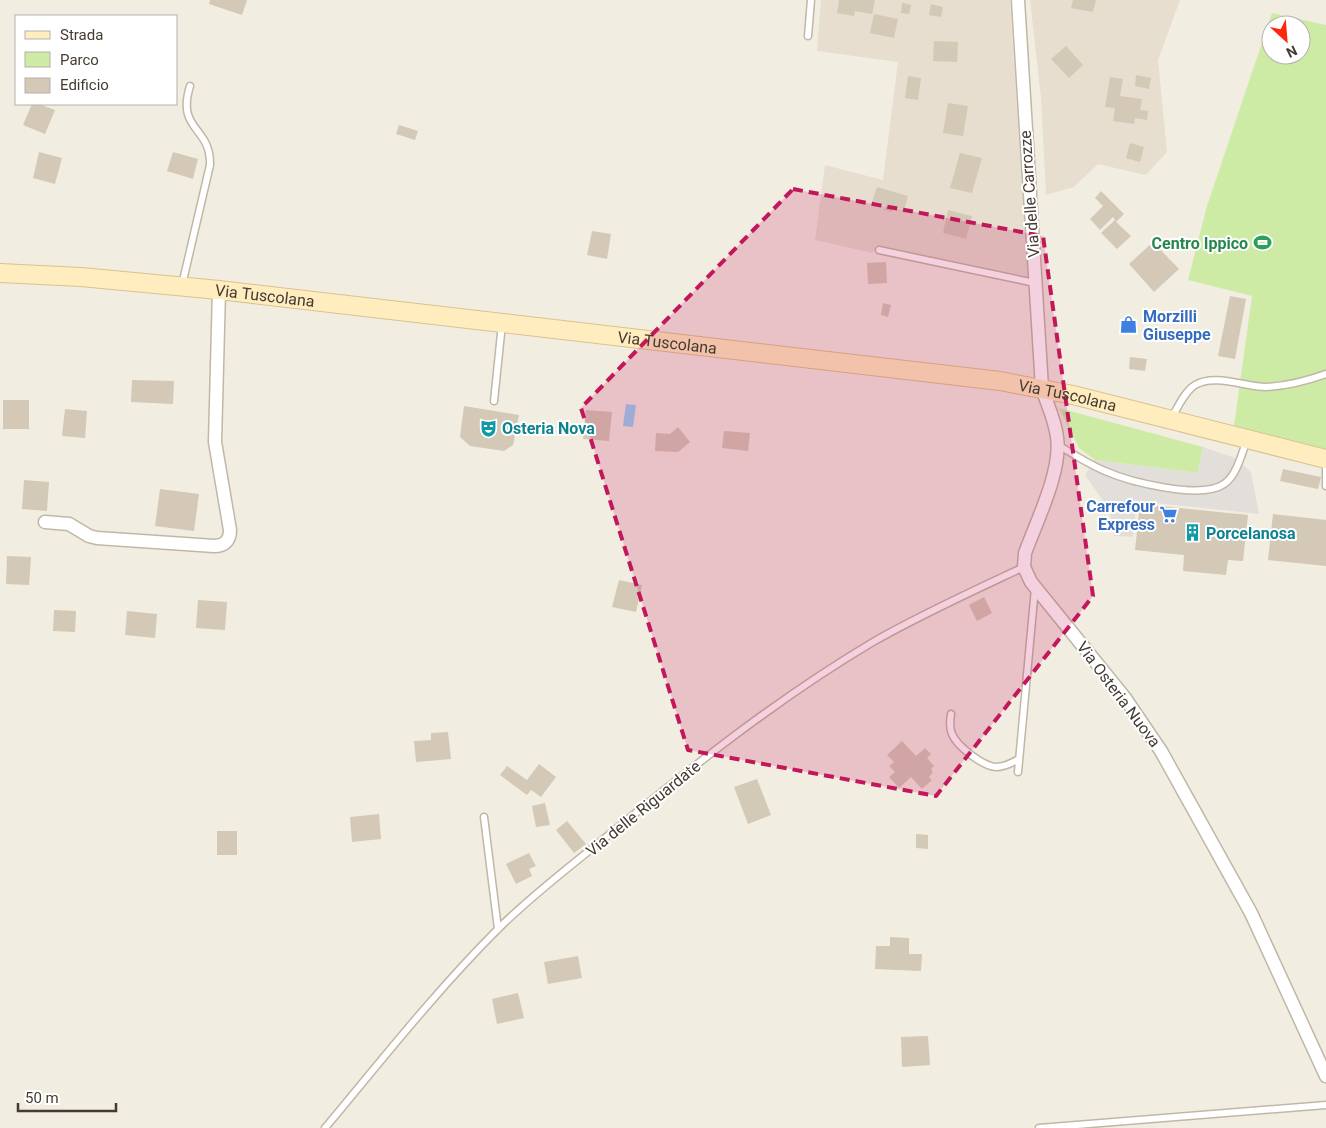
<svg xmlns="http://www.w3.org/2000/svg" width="1326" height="1128" viewBox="0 0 1326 1128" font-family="Roboto,sans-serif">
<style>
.residential{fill:#e7decf}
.green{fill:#ceeba6;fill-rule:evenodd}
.parking{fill:#e2dfdb}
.water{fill:#97d2f6}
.building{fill:#d4c8b6}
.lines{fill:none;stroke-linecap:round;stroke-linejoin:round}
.service-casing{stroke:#c1b7a6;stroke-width:9}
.minor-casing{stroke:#c1b7a6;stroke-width:15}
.secondary-casing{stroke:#d9c38f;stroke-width:20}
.service{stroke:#fff;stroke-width:6}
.minor{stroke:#fff;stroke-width:12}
.secondary{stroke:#ffedbf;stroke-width:18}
.marked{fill:#c2185b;fill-opacity:0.2;stroke:#c2185b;stroke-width:4;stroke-dasharray:10 6;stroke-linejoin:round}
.labels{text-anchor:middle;stroke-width:4;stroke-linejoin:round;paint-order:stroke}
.street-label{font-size:16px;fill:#443c32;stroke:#fff}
.leisure-label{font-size:16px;font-weight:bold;fill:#27864d;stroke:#fff;text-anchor:end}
.shop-label{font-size:16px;font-weight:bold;fill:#366cbe;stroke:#fff;text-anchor:start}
.culture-label{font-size:16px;font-weight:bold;fill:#0d838f;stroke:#fff;text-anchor:start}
</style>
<rect width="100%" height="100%" fill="#f2ede1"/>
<path class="residential" d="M821,0H1010L1028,277L876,246L872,253L815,240L825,165L883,180L898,62L817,51Z
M1030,0H1180L1158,60L1167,152L1146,175L1098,164L1074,187L1046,195L1041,98Z"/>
<path class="green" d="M1272,13L1326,25V451L1234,426L1252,296L1188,280L1207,206ZM1271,25H1301V55H1271Z
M1059,408L1203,447L1198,473L1095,460L1079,448Z"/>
<path class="parking" d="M1203,447L1235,458L1251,472L1259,514L1137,501L1133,537L1114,536L1109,509L1085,475L1095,460L1198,473Z"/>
<path class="water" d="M626,404L636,405L633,427L623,426Z"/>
<path class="building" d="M210,0H247L242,15L209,4Z
M839,0H875L872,14L855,11L854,16L837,13Z
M1073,0H1096L1093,12L1071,8Z
M902,3L911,5L909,14L901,13Z
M931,4L943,7L941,17L929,15Z
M874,14L898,19L894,38L870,33Z
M934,41L958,42L957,62L933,61Z
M1066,46L1083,65L1069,78L1051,59Z
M1136,75L1151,78L1149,89L1135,86Z
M908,76L921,78L918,100L905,98Z
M1110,77L1123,79L1120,96L1142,99L1140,110L1148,111L1147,120L1135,118L1134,124L1113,121L1115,108L1105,107Z
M948,103L968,106L963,136L943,133Z
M32,104H39L55,110L45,134L23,125Z
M399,125L418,131L415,140L396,134Z
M1130,143L1144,147L1140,162L1126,158Z
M39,152L62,158L55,184L33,178Z
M173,152L198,159L193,179L167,171Z
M960,153L982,158L972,193L950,188Z
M877,187L908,196L904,210L893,206L892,212L884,210L886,206L872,202Z
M1101,191L1124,214L1116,222L1131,236L1117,249L1101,233L1115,220L1113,217L1100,230L1090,219L1103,206L1095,198Z
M948,210L972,216L966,239L943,233Z
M592,231L611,234L607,259L587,255Z
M1153,242L1179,269L1154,292L1129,264Z
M886,262L887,283L868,284L867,263Z
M1230,296L1246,299L1235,359L1218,356Z
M883,303L891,305L888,317L881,315Z
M1130,357L1147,359L1145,371L1129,369Z
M132,380L174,381L173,404L131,402Z
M3,400H29V429H3Z
M464,406L519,415L513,445L504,451L470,446L460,437Z
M65,409L87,411L85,438L62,436Z
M586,410L612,412L609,441L583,439Z
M678,427L690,442L678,452L655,451L656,433L670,434Z
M724,431L750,433L748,451L722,448Z
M1283,469L1321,477L1318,489L1280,481Z
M24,480L49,482L47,511L22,509Z
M160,489L199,494L194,531L155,526Z
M1140,504L1248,515L1243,561L1228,560L1226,575L1183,571L1184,555L1135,550Z
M1273,514L1326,520V566L1268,560Z
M7,556L31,557L29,585L6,584Z
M619,580L642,585L636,612L612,607Z
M984,597L992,613L977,621L969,605Z
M198,600L227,602L225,630L196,628Z
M54,610L76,611L75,632L53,631Z
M127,611L157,614L155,638L125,635Z
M448,732L451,759L416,762L414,741L431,740V733Z
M902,741L916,756L925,748L931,754L927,758L934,766L931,769L933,772L929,777L932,780L922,789L911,777L899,788L889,777L895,772L889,766L894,762L887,755Z
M539,764L556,777L541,797L531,790L527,795L500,775L507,766L527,780Z
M757,779L771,815L748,824L734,787Z
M545,803L550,825L536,827L532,806Z
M379,814L381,839L352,842L350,817Z
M567,821L586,844L574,853L556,830Z
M217,831H237V855H217Z
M916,834L928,835V849L916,848Z
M529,853L536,866L529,869L532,876L516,884L506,864Z
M890,937L909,938V954H922L921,971L875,969L876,946H890Z
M578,956L582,978L548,984L544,962Z
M518,993L524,1018L497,1024L492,999Z
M928,1036L930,1065L902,1067L901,1037Z"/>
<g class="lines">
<defs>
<path id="service" d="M808,36L811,0
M879,250L1035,283
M182,285L210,165C211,126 176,131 190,86
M494,401L502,324
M1171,419C1177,409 1184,392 1195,385C1215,373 1245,387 1266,387C1287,386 1306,381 1326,374
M1058,445C1073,454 1088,464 1105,471C1130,482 1201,500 1224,484C1237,475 1241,455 1247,440
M1326,469V486
M951,714C950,720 949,727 952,734C957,746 982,766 996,767C1004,767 1012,763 1019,759
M1018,772L1035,588
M484,817L498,929
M325,1128C381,1061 436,991 498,929C534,893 576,862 616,829C698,762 782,696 873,642C922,614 973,591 1024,567
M1039,1128L1326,1105"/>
<path id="minor" d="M1018,0L1042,388C1047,404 1055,420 1057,437C1062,471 1037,520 1025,553L1024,567L1031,582L1125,698L1161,751L1251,913L1326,1076
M45,522L69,524L89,536L97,538L214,546C225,546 230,540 230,530L215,442L219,290"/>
<g id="secondary">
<path id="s1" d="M0,273L81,277L219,290L1000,381L1073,395L1326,459"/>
</g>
</defs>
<use href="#service" class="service-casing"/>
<use href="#minor" class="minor-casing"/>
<use href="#secondary" class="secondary-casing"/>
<use href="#service" class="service"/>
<use href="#minor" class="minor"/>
<use href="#secondary" class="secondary"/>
</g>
<path class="marked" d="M793,189L1043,236L1093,596L936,796L688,750L581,408Z"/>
<defs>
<symbol id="stadium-bare" viewBox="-9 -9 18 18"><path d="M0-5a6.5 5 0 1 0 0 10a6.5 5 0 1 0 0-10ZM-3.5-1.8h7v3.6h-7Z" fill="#2e9e5b" stroke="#fff" stroke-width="2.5" paint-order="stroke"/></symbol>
<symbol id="shop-bare" viewBox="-9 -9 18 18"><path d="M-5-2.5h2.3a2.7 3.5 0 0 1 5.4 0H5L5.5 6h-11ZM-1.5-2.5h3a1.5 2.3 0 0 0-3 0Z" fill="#3f7fe0" stroke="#fff" stroke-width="2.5" paint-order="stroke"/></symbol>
<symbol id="theatre-bare" viewBox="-9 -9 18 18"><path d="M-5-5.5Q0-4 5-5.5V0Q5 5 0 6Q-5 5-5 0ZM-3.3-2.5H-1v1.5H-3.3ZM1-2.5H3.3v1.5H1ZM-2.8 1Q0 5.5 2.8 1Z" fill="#0f9aa8" stroke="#fff" stroke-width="2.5" paint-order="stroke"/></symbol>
<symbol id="supermarket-bare" viewBox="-9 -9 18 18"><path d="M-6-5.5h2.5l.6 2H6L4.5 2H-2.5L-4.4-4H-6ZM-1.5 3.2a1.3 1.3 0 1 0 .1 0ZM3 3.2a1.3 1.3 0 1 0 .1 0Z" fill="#3f7fe0" stroke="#fff" stroke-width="2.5" paint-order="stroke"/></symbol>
<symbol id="building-bare" viewBox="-9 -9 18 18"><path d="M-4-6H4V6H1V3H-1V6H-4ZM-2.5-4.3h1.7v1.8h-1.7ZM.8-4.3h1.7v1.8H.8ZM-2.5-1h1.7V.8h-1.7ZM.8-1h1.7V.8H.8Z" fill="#0f9aa8" stroke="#fff" stroke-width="2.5" paint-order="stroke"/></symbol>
</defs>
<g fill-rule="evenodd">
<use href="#stadium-bare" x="1250" y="230" width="25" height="25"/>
<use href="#shop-bare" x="1116" y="312" width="25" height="25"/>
<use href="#theatre-bare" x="476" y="416" width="25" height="25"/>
<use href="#supermarket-bare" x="1156" y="502" width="25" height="25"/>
<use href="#building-bare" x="1180" y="520" width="25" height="25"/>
</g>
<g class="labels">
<g class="street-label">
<text transform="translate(1029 194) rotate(-94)" y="6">Via delle Carrozze</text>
<text dy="6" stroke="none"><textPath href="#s1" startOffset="266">Via Tuscolana</textPath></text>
<text dy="6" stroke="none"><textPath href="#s1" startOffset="671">Via Tuscolana</textPath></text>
<text dy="6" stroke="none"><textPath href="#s1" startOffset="1075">Via Tuscolana</textPath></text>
<text transform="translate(1119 694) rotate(53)" y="6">Via Osteria Nuova</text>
<text transform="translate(643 808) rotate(-39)" y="6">Via delle Riguardate</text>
</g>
<g class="leisure-label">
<text x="1248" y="249">Centro Ippico</text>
</g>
<g class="shop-label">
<text x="1143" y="322">Morzilli<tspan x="1143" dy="18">Giuseppe</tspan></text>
<text x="1155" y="512" text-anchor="end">Carrefour<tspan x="1155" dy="18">Express</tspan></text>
</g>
<g class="culture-label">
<text x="502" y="434">Osteria Nova</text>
<text x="1206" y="539">Porcelanosa</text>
</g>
</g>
<rect x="15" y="15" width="162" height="90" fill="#ffffff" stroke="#b4b1ad"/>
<rect x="25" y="31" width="25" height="8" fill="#ffedbf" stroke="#b4b1ad"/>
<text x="60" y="40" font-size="15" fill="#443c32">Strada</text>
<rect x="25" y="52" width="25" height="15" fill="#ceeba6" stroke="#b4b1ad"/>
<text x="60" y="65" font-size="15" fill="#443c32">Parco</text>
<rect x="25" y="78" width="25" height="15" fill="#d4c8b6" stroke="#b4b1ad"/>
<text x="60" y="90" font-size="15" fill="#443c32">Edificio</text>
<g transform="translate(1286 40) rotate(154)"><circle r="24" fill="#ffffff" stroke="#b4b1ad"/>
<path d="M0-4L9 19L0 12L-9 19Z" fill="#ff280c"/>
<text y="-8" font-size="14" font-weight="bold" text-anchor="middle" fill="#443c32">N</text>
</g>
<path d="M18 1103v8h98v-8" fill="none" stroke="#443c32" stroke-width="2.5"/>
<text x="25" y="1103" font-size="15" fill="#443c32" stroke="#ffffff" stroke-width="4" paint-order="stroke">50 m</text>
</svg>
